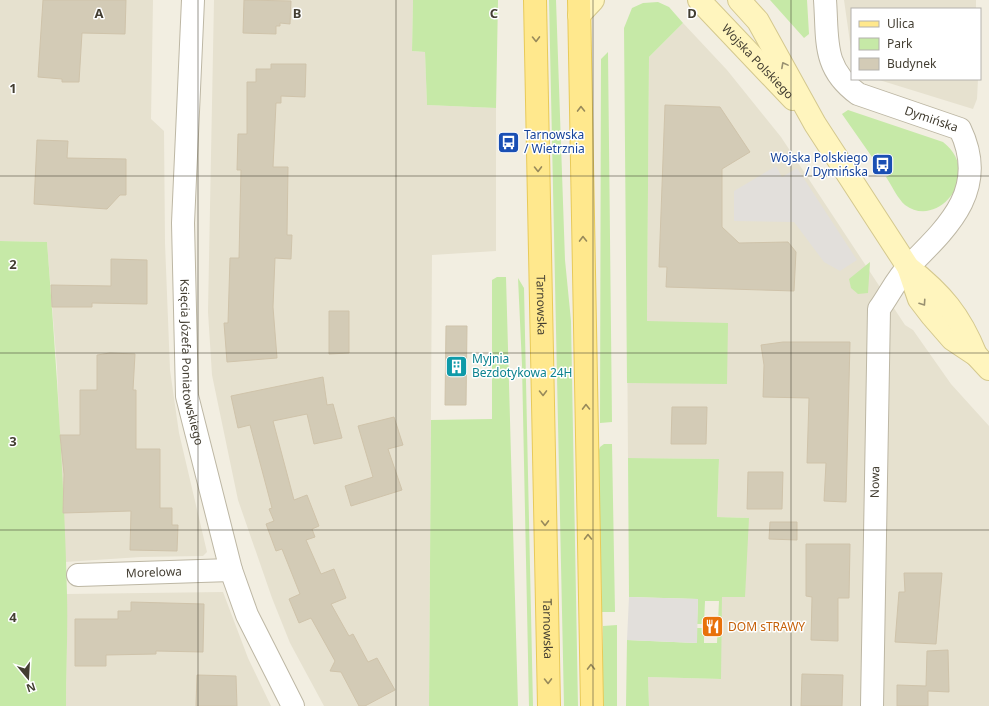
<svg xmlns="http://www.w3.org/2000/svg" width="989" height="706" viewBox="0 0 989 706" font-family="'Noto Sans',sans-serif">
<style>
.residential{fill:#e6e1cf}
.green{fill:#c6e9a7}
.parking{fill:#e2dfdb}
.building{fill:#d3cbb6;stroke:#cfc3aa}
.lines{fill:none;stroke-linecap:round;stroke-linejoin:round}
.street-casing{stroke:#bdb7a4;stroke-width:24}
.secondary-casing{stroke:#d4c88e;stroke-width:24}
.primary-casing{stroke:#e8ca59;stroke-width:24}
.street{stroke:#fff;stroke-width:22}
.secondary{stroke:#fff5be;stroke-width:22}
.primary{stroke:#ffe88d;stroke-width:22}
.oneway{stroke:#988a5b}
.oneway2{stroke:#989071}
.grid{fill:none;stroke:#433e32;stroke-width:1;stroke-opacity:0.55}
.labels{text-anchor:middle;stroke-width:3;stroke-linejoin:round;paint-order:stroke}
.street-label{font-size:12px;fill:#433e32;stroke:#fff}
.transit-label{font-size:12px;fill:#164399;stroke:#fff;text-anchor:start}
.culture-label{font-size:12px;fill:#0d838f;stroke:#fff;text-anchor:start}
.food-label{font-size:12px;fill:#c56008;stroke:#fff;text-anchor:start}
.grid-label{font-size:13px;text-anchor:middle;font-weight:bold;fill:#433e32;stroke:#fff;stroke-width:3;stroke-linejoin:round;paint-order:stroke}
</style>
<rect width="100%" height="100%" fill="#f2eee1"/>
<path class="residential" d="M0,0H153L151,119L164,131L165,243L170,370L179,433L207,552L203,556L141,557L65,562L57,368L47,242L0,241Z
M214,0H413L412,51L425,52L427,105L496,108V251L432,255L429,706H324L290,643L272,598L238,500L212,375L208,312Z
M844,0H976V9H852V56Z
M683,23L727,70L781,137L905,325L913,330L951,384L989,426V706H649L648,677L719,679L722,596L749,518L717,517L719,459L628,458L627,321H647L649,57Z
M876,79H978L977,99L973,109Z
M223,592L248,658L271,706H66L67,594Z"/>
<path class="green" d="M413,0H498L496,108L427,105L425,52L412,51Z
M549,0H556L565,260L571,321L578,706H564Z
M770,0H807L809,34L804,38Z
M658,2L669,7L683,23L649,57L647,321L728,323L727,384L627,383L624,28L632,8L643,3Z
M608,52L612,422L600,423L601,59Z
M848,110L943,142C984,174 938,230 905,205C898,199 892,186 886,177L892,173L878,153L872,157L842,114Z
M0,241L47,242C56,359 64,476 67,594C68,631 66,669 66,706H0Z
M870,262L868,293L858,294L851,288L849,279Z
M497,277H506L518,706H429L431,420L492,419V280Z
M518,278L524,288L533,706H529L522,365Z
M604,444H612L615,612H602L598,453L600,447Z
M628,458L719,459L717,517L749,518L745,597H722L721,679L648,677L649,706H626L627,640L696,643L697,628H704V643H717L719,601H705L704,624H697L698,599L629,597Z
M617,625V706H603V626Z"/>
<path class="parking" d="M776,166L782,177L797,168L857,260L840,271L824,262L794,222L734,221V191Z
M629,597L698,599L697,643L627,640Z"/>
<path class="building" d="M43,0H126L125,34L82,33L79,82H62V79L38,77Z
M244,0L291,1L290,24L280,23V26H276V34L243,33Z
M271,64H306L305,97L281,96V103H276L273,167H288L287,235H292L291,259L275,258L273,307L277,358L227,362L224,323H228L230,258H239L241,170H237L238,134H247V82H256V69H271Z
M665,105L720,107L750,152L722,169V227L739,243L788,242L796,252L794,291L666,287L667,267H659Z
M37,140L68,141L67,158L126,159V195H120L107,209L34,204Z
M111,259L147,260V304L92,303V307H52L51,285L111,286Z
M329,311H349V353L329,354Z
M446,326H467L466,405H445Z
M783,342H850L846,502L824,501L826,463H807L809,398L763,397L764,365L761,345Z
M110,353L135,354L133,390H136V449H160V508H172V525H178L177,551L130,550L131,511L63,513L64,474L60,435H80V390H97V355Z
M323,377L327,405L333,404L342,438L314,444L307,414L273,421L294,500L307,495L319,526L312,529L315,537L306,540L321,574L334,569L346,598L331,604L349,636L353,634L368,662L377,658L395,690L365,706H359L341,672L330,671L335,661L311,618L299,623L289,599L300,594L282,549L276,551L266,524L274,521L269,509L272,508L250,425L238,428L231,396Z
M672,407H707L706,444H671Z
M394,417L403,445L388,449L402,490L351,506L345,486L373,477L358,426Z
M748,472H783L782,509H747Z
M770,522H797V540L769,539Z
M806,544H850L849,598H838V641L811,640L812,597L806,596Z
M904,573H942L936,644L895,642L899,592H905Z
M131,602L204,604L203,652L156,651V654L106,655V666H75V619H118V611H131Z
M948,650L949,692L928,691V706H897V685L926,686L927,651Z
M802,674L843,675L842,706H801Z
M197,675L236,676L237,706H196Z"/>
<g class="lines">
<defs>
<g id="street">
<path id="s1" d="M193,0L183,223L187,396L231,570L247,615L293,706"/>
<path id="s2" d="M825,0C828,40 822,68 858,94L960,129C989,189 949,226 909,266C897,278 889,295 879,309L872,706"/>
<path id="s3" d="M78,575L231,570"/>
</g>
<g id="secondary">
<path id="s4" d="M699,0L793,99"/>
<path d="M739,0L758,21L815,124L908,267L919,299L932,316L952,339L976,355L989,369"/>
<path d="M579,15L593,0"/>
<path d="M908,267C942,294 960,315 976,355"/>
</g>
<g id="primary">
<path id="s5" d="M535,0L549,706"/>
<path d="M579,0L592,706"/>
</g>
</defs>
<use href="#street" class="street-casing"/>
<use href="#secondary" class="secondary-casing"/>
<use href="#primary" class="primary-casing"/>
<use href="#street" class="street"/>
<use href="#secondary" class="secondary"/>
<use href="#primary" class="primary"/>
</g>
<defs><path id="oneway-chevron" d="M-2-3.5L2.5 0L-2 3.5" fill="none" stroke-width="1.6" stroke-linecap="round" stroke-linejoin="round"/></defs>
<g class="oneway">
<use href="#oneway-chevron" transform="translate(536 39) rotate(89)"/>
<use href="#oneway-chevron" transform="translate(581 109) rotate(-91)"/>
<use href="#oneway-chevron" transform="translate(538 169) rotate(89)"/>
<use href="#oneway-chevron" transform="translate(583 239) rotate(-91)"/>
<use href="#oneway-chevron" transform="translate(543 393) rotate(89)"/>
<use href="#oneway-chevron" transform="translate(586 407) rotate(-91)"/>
<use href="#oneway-chevron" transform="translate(545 523) rotate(89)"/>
<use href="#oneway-chevron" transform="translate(588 537) rotate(-91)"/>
<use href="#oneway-chevron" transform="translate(591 667) rotate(-91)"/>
<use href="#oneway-chevron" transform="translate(548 681) rotate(89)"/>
</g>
<g class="oneway2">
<use href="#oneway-chevron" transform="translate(784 65) rotate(-118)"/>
<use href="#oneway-chevron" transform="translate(923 303) rotate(56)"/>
</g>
<path class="grid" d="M198,0V706M396,0V706M593,0V706M791,0V706M0,176H989M0,353H989M0,530H989"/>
<defs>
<symbol id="bus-square" viewBox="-11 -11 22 22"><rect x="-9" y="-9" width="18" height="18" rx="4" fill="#1a4fb4" stroke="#fff"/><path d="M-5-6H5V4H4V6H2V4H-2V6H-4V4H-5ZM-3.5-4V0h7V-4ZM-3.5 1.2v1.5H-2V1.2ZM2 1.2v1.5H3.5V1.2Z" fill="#fff"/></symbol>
<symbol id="building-square" viewBox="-11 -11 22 22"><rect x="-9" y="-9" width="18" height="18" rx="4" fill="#0f9aa8" stroke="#fff"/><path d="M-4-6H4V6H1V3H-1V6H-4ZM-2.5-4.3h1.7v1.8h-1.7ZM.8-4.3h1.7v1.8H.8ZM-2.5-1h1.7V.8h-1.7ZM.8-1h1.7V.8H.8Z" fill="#fff"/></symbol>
<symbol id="restaurant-square" viewBox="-11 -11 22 22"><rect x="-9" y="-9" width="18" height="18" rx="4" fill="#e8710a" stroke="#fff"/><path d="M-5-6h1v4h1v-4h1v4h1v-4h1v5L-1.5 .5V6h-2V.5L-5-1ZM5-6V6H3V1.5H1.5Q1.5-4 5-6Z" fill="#fff"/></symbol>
</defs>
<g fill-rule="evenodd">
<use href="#bus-square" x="496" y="130" width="25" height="25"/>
<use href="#bus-square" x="870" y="152" width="25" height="25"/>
<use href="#building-square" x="444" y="354" width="25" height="25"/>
<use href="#restaurant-square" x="700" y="614" width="25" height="25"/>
</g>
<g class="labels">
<g class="street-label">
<text dy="4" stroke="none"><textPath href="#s4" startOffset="85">Wojska Polskiego</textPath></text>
<text dy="4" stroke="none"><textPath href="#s2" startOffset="182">Dymińska</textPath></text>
<text dy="4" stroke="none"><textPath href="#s5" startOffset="305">Tarnowska</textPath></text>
<text dy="4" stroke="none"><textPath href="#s1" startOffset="363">Księcia Józefa Poniatowskiego</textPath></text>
<text transform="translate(875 482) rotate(-89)" y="4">Nowa</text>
<text dy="4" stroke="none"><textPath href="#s3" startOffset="76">Morelowa</textPath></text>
<text dy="4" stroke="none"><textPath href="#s5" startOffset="629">Tarnowska</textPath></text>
</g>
<g class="transit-label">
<text x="524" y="139">Tarnowska<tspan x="524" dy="14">/ Wietrznia</tspan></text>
<text x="868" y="162" text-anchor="end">Wojska Polskiego<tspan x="868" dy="14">/ Dymińska</tspan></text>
</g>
<g class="culture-label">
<text x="472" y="363">Myjnia<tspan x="472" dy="14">Bezdotykowa 24H</tspan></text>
</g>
<g class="food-label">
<text x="728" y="631">DOM sTRAWY</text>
</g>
</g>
<g class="grid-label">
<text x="99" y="18">A</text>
<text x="297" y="18">B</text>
<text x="494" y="18">C</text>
<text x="692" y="18">D</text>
<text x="13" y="93">1</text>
<text x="13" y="269">2</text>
<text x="13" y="446">3</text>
<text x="13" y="622">4</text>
</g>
<rect x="851" y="8" width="130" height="72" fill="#ffffff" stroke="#b4b2ad"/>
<rect x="859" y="21" width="20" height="6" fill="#ffe88d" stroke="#b4b2ad"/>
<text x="887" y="28" font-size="12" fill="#433e32">Ulica</text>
<rect x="859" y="38" width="20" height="12" fill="#c6e9a7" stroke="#b4b2ad"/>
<text x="887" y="48" font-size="12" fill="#433e32">Park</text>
<rect x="859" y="58" width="20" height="12" fill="#d3cbb6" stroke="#b4b2ad"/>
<text x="887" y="68" font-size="12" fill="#433e32">Budynek</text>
<g transform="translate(28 678) rotate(162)" stroke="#ffffff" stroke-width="3" paint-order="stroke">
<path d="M0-3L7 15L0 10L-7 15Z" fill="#433e32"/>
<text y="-6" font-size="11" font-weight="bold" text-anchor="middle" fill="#433e32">N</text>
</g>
</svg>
